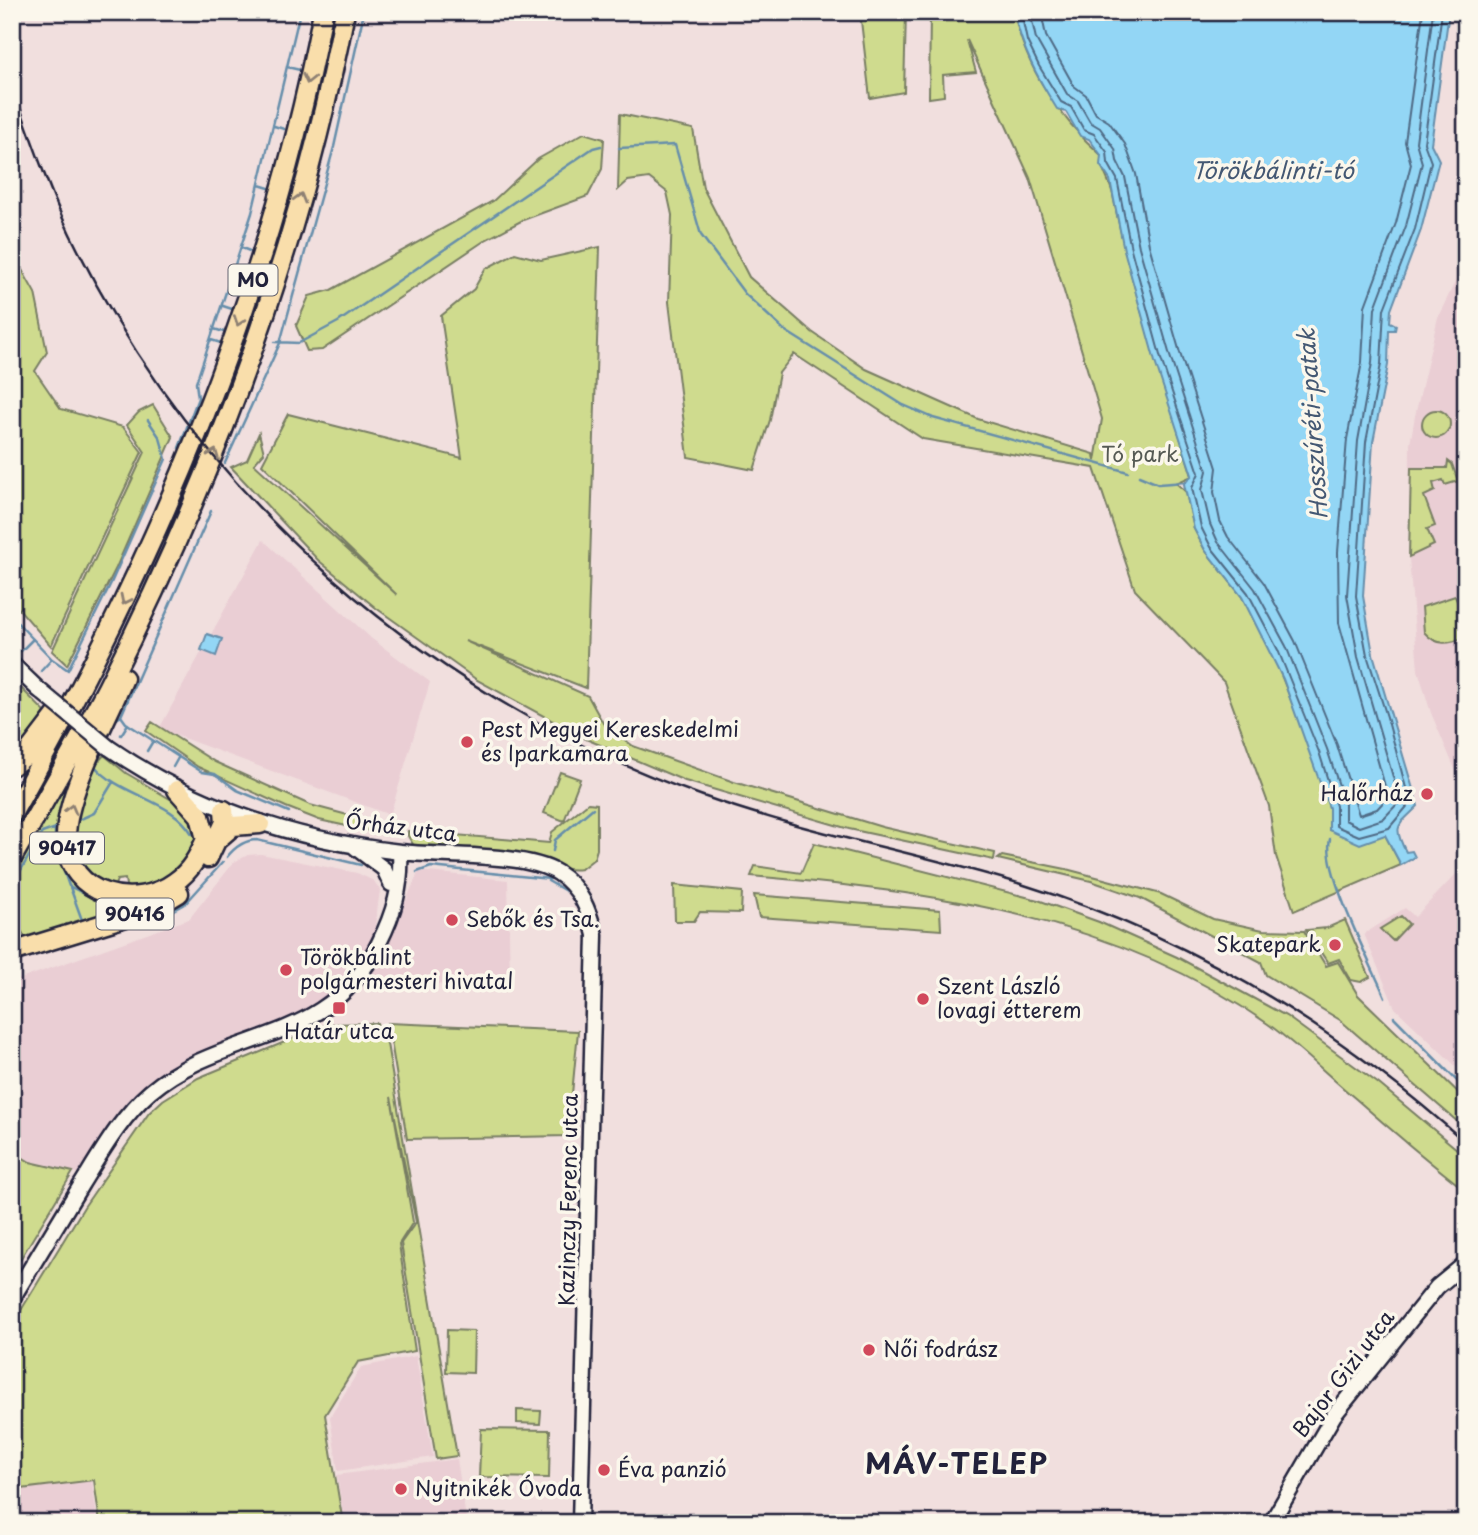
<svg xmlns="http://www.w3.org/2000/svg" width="1478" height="1535" viewBox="0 0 1478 1535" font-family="'Playpen Sans',sans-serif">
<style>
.built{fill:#eaced4}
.green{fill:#cfdb8e;stroke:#787e64;stroke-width:2}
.water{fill:#93d6f5;stroke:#668eab;stroke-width:2}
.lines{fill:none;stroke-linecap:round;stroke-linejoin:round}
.shore{stroke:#4f6a85;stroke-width:2}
.stream{stroke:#668eab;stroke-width:2.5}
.secondary-casing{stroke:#22223b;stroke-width:19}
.highway-casing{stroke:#22223b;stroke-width:23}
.secondary{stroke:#fbf7ec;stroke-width:14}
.highway{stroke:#f9deab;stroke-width:18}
.rail{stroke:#22223b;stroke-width:2.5}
.secondary-bridge-casing{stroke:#22223b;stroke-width:19;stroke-linecap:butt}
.secondary-bridge{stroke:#fbf7ec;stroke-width:14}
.oneway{stroke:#8e8073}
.poi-dot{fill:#d1495b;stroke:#fbf7ec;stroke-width:2.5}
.labels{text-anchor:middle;stroke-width:7;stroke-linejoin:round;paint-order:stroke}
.shield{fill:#fbf7ec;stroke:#636270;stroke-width:2}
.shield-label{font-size:19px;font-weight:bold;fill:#22223b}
.park-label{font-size:21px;fill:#565a54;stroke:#fbf7ec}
.poi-label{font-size:21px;fill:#22223b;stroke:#fbf7ec;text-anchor:start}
.street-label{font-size:21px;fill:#22223b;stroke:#fbf7ec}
.water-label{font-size:23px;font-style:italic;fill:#445873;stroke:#fbf7ec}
.district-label{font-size:28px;font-weight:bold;letter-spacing:2px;fill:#22223b;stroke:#fbf7ec}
</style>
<rect width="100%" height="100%" fill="#f1dfde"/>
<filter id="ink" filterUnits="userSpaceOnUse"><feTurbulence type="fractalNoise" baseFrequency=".0143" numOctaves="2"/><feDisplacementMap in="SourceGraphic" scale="14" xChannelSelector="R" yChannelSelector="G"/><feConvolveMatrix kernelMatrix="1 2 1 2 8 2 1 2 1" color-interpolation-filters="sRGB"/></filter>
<g filter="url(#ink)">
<path class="built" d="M1466,251V795L1431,713L1418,670L1409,558L1410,444L1415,416L1438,317L1461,270Z
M263,540L372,639L430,682L390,815L159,729Z
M261,854L357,873L374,881L380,890L373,941L344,985L307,1009L185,1062L81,1174L30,1162L12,1151V982L189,919L234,862L248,855Z
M419,871L508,880L510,983L362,986L387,943Z
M1459,871L1466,874V1076L1395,1008L1364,934L1405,908L1415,917Z
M416,1356L433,1457L338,1471L330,1417L361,1367Z
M12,1392L34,1403L44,1487L92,1481L98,1523H12Z
M457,1459L466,1519L440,1523H344L337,1475Z"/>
<path class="green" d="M860,12H906L904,92L870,98Z
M930,12H1014C1025,67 1059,118 1101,155C1100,169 1110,181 1113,195C1131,291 1164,383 1192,476L1176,483L1186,492L1194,529L1205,550L1242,597L1272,652L1312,754L1330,808L1329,830L1385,835L1401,865L1294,911L1276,856L1269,806L1224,682L1135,590L1094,468L923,439L794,354L779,373L770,420L754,470L688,457L669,302L672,215L667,192L649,178L628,181L618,190L620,114L693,129L703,188L749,277L812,332L866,369L978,419L1094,454L1095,461L1102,419L1069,308L1030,178L967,40L976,72L943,75L944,96L929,98Z
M584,133L604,139L602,169L588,196L523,220L487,239L322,350L307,351L296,326L309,296L331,290L493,201L538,159Z
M600,247L586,688L465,641L588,696L603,723L633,746L734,782L882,827L995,853L994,860L849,829L685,781L586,739L477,680L376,608L318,560L231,467L247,460L259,433L264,453L254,464L397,595L262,464L288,414L462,458L441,316L474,289L485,269L515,253L541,260Z
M12,252L35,293L47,352L35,371L61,409L123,427L142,452L51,646L12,601Z
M153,405L173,437L116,568L67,665L52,651L145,452L127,425L139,412Z
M1422 424a14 14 0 1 1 28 0a14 14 0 1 1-28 0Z
M1448,461L1452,464L1458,481L1445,485L1443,480L1433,483L1435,491L1424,496L1435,526L1427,529L1434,545L1409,557L1411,468H1447Z
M1455,596L1466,622V637C1449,644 1437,647 1424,632L1422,607Z
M12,679L45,712L12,760Z
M152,722L215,762L310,805L389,826L388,835L319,820L286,807L198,767L146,731Z
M85,749L59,833L95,897L114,904L144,903L26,939L22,932L13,933L12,946V879Z
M104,755L126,773L187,809L195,822L196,846L170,879L127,891L125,879L117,880L113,890L80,868L70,835L90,771Z
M560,772L580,779L564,821L544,813Z
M588,803L597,804V849L594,859L581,869C564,872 554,863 539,858C497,846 456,850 414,846L408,836V831L549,843L552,832Z
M814,843L1038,900L1099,922L1177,957L1286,1016L1379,1084L1458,1150L1466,1157V1191C1429,1162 1391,1130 1356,1099C1326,1074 1300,1047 1268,1024C1111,915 935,892 751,876L755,866L801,873Z
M1002,856L1066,869L1161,894L1213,919L1263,930L1304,931L1326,966L1338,962L1358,995L1466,1100V1129L1340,1020L1266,975L1261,962L1140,898L1091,881L998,859Z
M674,885L742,892L741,913L700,912L694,921H675Z
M754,895L940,910L941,930L759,917Z
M1401,916L1409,924L1393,941L1380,929Z
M1345,920L1370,977L1361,982L1351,980L1339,959L1328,963L1306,930L1327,928Z
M377,1023L378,1026H384L457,1456L436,1459L401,1243L416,1222L391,1097L413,1222L399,1244L415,1351L358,1362L325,1415L343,1523H100L94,1480L12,1490V1325L84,1207L149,1113L163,1100L198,1078L328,1024Z
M388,1023L578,1031L568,1136L407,1139Z
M12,1151L30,1162L73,1172L12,1273Z
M447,1330L474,1331L473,1373L446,1372Z
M517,1410L541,1411L540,1424L517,1423Z
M481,1429L550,1430L549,1478L479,1477Z"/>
<path class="water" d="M1014,12H1449L1431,144L1439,160L1421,230L1391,310L1390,322L1396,325L1395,330H1389L1388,365L1373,442L1363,596L1373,654L1418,806C1398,826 1392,825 1406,852L1412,851L1415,857L1401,865L1385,835L1360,844L1329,830V808L1283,679L1242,597L1205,550L1194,529L1184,484L1192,475L1155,362L1124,250L1110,180L1100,165L1101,155L1089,139L1080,136L1066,112L1057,109C1037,77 1022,49 1014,12Z
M207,634L222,639L216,656L201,650Z"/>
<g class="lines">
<path class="shore" d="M1021,12L1027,41L1039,66L1061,102L1071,107L1084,130L1094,134L1107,152L1108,163L1117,179L1131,249L1161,359L1199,473L1192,488L1201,527L1211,547L1248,593L1278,650L1319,752L1336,806V826L1359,836L1389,828L1410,803L1387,717L1367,655L1356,596L1366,442L1381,364L1384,309L1415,229L1431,162L1424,143L1442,12
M1030,12L1036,39L1067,94L1078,101L1090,122L1100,128L1115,149L1117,161L1125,177L1139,247L1170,356L1207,471L1202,490L1210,524L1218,542L1255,589L1286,646L1327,749L1345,804V820L1359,827L1383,819L1400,801L1358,657L1347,595L1358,441L1372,363L1375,308L1406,226L1422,163L1416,142L1433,12
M1041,12L1046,36L1074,86L1086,95L1096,114L1109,122L1125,144L1136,174L1149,245L1180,353L1217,468L1214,492L1220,521L1228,537L1264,583L1295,641L1337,745L1359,815L1377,809L1388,797L1339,623L1338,552L1347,439L1362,362L1365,306L1396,223L1411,164L1405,142L1423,12"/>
<path class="stream" d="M287,67L300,70
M274,126L284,129
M619,148L675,145L701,235L745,294L784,330L903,405L933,418L1128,472
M259,185L269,188
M242,248L252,252
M223,306L232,309
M214,329L224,332
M211,340L221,343
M275,342L299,343L338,322L593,148L601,146
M179,448L198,398L196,383L252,213L300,12
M225,463L280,343L334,147L364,12
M1139,476L1158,484L1186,482
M12,617L52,659L68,670L111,583L166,459L160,438L148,420
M21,651L33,639
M41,671L52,659
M121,716L126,723L202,772L215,774L237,790L289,812
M114,721L121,716L211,511
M121,735L128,724
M147,751L153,741
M94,765C119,796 172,799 192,834
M173,767L178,758
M74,822L94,813L113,782
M55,828V846L69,886L100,902L133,906
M1330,839C1322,870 1371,964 1385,997
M553,851L555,840L593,808
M227,857C235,847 244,840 257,840L361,865
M417,872L431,867L550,879
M548,881L571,894
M12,886L42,833L56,828
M70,887L82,920L80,924
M586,929L588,946
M84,939L161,917L186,903L223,862
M1394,1017L1466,1090"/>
<defs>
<path id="secondary" d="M12,664L38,689
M108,747C196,808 294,840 400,852C441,857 524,852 558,873C580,887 589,910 595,935L580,1523
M356,848L384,869L391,884
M12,1299C35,1261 58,1223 81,1185C101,1153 121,1117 150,1092C227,1027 327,1049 379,943C394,913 402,886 400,852
M1271,1523L1334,1415L1437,1287L1466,1263"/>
<path id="highway" d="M124,678C106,721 65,795 66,839C67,897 136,911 175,882C191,871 199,855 206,839L200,816L177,790
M12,766L25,756L61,709
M12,814C154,563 269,297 323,12
M218,839L233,826L260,824
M12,858C44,802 77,745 107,688C215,475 300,247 345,12
M208,858L225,822L224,810
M12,952L152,909L179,893"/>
</defs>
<use href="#secondary" class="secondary-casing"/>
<use href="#highway" class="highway-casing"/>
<use href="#secondary" class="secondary"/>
<use href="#highway" class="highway"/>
<path class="rail" d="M12,85C30,135 47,186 70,234C198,497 428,699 703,796C806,833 916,852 1021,884C1189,936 1335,1026 1466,1143"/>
<defs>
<path id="secondary-bridge" d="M38,689L108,747"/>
</defs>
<use href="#secondary-bridge" class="secondary-bridge-casing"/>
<use href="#secondary-bridge" class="secondary-bridge"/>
</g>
<defs><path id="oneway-chevron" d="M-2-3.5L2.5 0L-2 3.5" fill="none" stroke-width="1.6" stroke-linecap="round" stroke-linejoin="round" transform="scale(1.75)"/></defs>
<g class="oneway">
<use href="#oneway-chevron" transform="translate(308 79) rotate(103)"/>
<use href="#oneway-chevron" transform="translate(300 198) rotate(-74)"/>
<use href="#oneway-chevron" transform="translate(239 321) rotate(109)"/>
<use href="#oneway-chevron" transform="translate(214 454) rotate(-69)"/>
<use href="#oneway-chevron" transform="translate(125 600) rotate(116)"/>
<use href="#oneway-chevron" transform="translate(71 809) rotate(-75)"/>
</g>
</g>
<g class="poi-dot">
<circle cx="467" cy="742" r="7"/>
<circle cx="1427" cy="794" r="7"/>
<circle cx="452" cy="920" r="7"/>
<circle cx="1335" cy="945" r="7"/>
<circle cx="286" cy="970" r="7"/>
<circle cx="923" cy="999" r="7"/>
<rect x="332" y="1001" width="14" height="14" rx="3.5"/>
<circle cx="869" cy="1350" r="7"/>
<circle cx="604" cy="1470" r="7"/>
<circle cx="401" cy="1489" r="7"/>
</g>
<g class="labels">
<g class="shield">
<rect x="228.5" y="264.5" width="49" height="31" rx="5"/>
<rect x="30" y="832.5" width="74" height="31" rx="5"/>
<rect x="96.5" y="898.5" width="77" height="31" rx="5"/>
</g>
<g class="shield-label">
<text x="253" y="287">M0</text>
<text x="67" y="855">90417</text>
<text x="135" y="921">90416</text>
</g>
<g class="park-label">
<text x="1140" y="462">Tó park</text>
</g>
<g class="poi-label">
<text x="481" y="737">Pest Megyei Kereskedelmi<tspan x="481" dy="24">és Iparkamara</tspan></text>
<text x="1413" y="801" text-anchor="end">Halőrház</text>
<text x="466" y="927">Sebők és Tsa.</text>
<text x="1321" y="952" text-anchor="end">Skatepark</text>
<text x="300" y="965">Törökbálint<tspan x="300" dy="24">polgármesteri hivatal</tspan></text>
<text x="937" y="994">Szent László<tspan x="937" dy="24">lovagi étterem</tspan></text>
<text x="339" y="1039" text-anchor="middle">Határ utca</text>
<text x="883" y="1357">Női fodrász</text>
<text x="618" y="1477">Éva panzió</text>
<text x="415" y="1496">Nyitnikék Óvoda</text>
</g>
<g class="street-label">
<text transform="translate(401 828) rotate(7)" y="7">Őrház utca</text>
<text transform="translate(569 1200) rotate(-89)" y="7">Kazinczy Ferenc utca</text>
<text transform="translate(1344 1374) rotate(-53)" y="7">Bajor Gizi utca</text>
</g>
<g class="water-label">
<text x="1273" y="179">Törökbálinti-tó</text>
<text transform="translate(1313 424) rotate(-94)" y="8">Hosszúréti-patak</text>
</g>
<g class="district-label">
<text x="957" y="1474">MÁV-TELEP</text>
</g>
</g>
<rect width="1478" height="1535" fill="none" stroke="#fbf7ec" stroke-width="42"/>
<rect x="21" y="21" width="1436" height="1493" fill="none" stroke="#22223b" stroke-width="2.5" filter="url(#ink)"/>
</svg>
